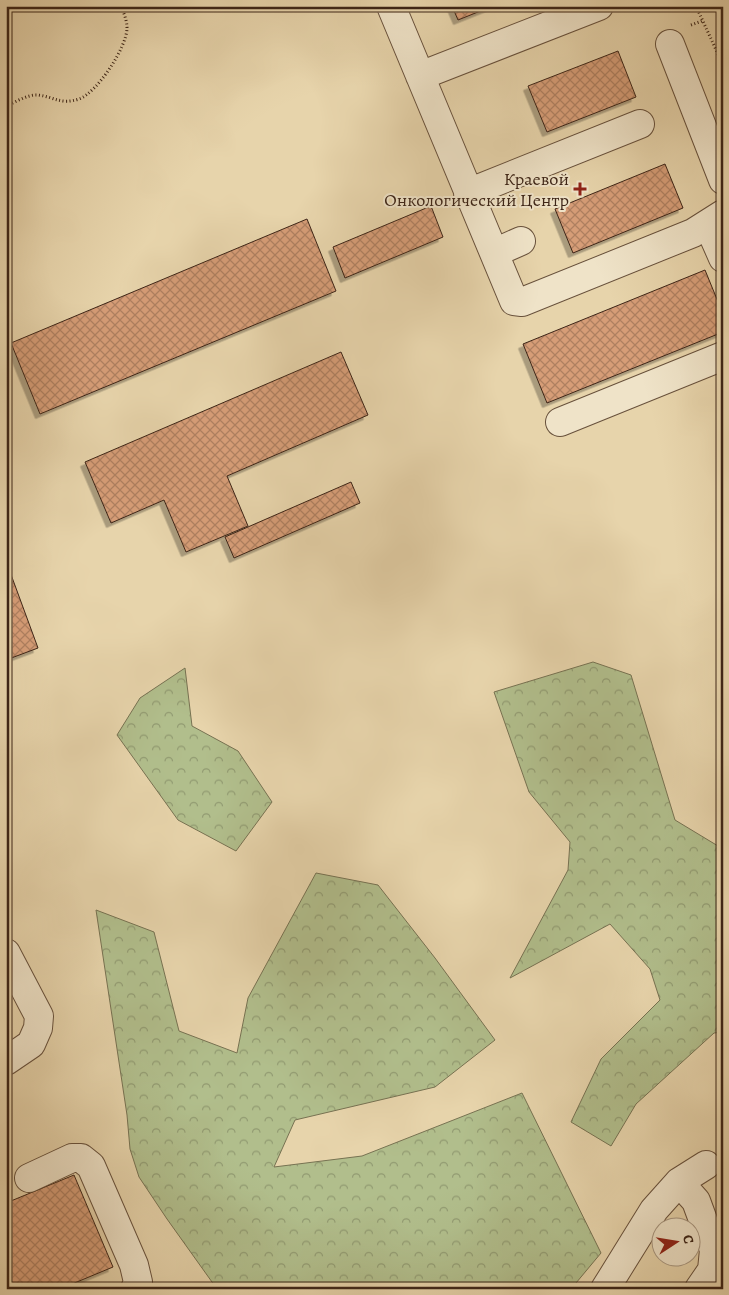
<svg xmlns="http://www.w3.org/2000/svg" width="729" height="1295" viewBox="0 0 729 1295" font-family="Alegreya,serif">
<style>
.forest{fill:url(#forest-crowns);stroke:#777252}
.building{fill:url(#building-cross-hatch);stroke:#3d2517;filter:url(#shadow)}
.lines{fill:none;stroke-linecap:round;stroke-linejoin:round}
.minor-casing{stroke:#68513c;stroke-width:30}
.path{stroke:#3d2517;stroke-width:3;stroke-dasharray:1 2.5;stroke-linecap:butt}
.minor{stroke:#efe3c8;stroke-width:28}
.poi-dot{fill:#8f2418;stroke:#efe3c8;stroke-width:2}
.labels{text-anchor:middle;stroke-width:4;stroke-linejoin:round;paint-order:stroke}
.poi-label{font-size:18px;fill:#3d2517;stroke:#efe3c8;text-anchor:end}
</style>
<defs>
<pattern id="forest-crowns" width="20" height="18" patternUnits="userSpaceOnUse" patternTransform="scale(1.25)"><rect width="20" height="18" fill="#b1be8c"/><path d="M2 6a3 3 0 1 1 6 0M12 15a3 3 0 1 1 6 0" fill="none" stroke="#919a71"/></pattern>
<pattern id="building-cross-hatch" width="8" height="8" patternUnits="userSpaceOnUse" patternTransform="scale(1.25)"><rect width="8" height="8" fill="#d69d77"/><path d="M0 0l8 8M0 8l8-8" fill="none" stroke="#af8061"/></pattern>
<filter id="shadow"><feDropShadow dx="-4.5" dy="4.5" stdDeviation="0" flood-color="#0004"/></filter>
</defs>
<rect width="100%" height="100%" fill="#e7d4ab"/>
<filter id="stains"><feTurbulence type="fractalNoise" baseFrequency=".004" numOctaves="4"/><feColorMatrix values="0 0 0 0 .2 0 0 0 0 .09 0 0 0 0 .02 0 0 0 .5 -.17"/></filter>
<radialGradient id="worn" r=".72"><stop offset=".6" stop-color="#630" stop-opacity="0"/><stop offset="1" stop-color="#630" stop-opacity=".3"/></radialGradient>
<path class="forest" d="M593,662L631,675L675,820L723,849V1032L714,1033L636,1104L611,1146L571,1122L601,1059L660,1000L650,969L610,924L510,978L568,870L570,842L529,792L494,692Z
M185,668L192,726L238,751L272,802L236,851L178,820L117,735L140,698Z
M316,873L378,885L435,958L495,1040L435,1087L295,1120L274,1167L362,1156L522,1093L601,1253L571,1289H217L167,1219L139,1177L130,1149L127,1115L96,910L154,932L179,1031L237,1053L248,998Z"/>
<path class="building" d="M452,6H493L458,20Z
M618,51L636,97L547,132L528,86Z
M665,164L683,208L573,253L555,209Z
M431,206L443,237L345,278L333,247Z
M307,219L336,291L40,414L11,343Z
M705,270L723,314V332L547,403L523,344Z
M341,352L368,415L227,476L248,526L186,552L164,500L111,523L85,462Z
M351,482L360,503L234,558L225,537Z
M6,561L38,648L6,660Z
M74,1175L113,1267L60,1289H6V1203Z"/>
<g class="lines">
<defs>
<path id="minor" d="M391,6L514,301L522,302L693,233L723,214
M670,44L723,180
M420,76L599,6
M468,193L640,124
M708,224L723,258
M494,253L521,241
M560,422L723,356
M6,953L39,1016L38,1028L31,1044L6,1061
M29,1178L72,1158H81L91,1166L134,1265L138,1282L135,1289
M679,1182L696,1201L714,1250L712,1270L699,1289
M605,1289L654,1210L679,1182L706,1165"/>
</defs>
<use href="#minor" class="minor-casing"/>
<path class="path" d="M696,6L723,65
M691,25L702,21
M6,106C16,102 28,94 38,95C55,97 60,105 79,99C97,93 127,47 127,28C127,21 124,13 121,6"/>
<use href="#minor" class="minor"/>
</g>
<path class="poi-dot" d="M577.5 181.5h5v5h5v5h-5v5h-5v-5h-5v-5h5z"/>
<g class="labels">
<g class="poi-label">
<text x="569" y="185">Краевой<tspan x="569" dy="21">Онкологический Центр</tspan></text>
</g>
</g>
<rect width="729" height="1295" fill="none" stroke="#e7d4ab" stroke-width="25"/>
<rect x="8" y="8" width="714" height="1280" fill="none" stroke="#3d2517" stroke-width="2.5"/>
<rect x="12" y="12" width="704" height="1270" fill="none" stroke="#3d2517"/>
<g transform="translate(676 1242) rotate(78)"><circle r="24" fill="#efe3c8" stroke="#a89781"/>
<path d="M0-4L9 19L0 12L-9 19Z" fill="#8f2418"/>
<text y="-8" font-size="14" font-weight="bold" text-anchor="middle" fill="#3d2517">С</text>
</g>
<rect width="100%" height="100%" filter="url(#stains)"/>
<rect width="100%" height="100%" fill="url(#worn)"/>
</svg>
